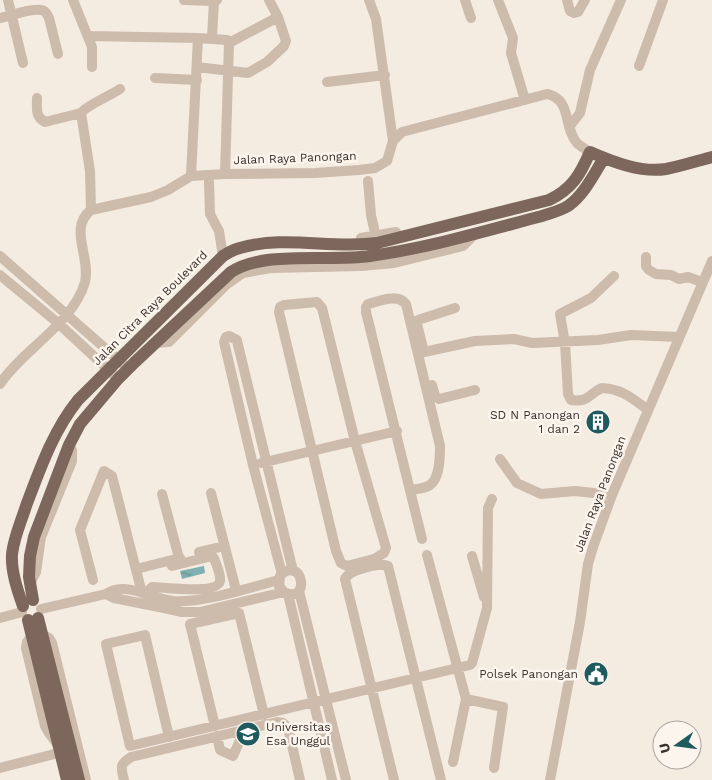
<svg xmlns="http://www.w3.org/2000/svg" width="712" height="780" viewBox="0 0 712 780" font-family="'Work Sans',sans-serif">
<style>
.water{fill:url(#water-ripples)}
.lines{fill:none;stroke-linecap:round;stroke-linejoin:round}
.minor{stroke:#cdbbac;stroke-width:10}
.major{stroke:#7d675c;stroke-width:12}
.labels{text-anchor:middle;stroke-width:5;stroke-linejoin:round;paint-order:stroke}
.street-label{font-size:12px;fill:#3b302b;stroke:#fbf5ee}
.poi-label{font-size:12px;fill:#3b302b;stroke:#fbf5ee;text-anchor:end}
</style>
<defs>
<pattern id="water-ripples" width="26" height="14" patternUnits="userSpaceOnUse" patternTransform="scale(1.25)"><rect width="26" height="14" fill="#7fb0b2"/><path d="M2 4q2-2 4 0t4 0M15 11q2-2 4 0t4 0" fill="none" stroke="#699091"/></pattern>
</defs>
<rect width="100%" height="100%" fill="#f4ebe1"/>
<path class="water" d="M204,566L205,573L182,579L180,571Z"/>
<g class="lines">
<path class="minor" d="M8,0L23,63
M73,0L92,47V67
M184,0L214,1L217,0
M269,0L278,17
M369,0L376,19L393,141
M465,0L471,18
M498,0L513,38L511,53L525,100
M567,0L570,11L574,13L578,12L585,0
M0,18C10,16 31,8 41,10C45,10 47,14 49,18L58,54
M88,36L198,38L227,40L229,43L225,174
M212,38L214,1
M639,66L663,0
M197,67L248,73L267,62L284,46L286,41L278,17L229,43
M155,78L197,80
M327,82L385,75
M37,98C37,108 35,117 45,122L81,113
M569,127L580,113L590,70L621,0
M191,176L198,38
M368,181L371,215L377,242
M209,182L210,214L219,231L223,256
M91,210L90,171L81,113C87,105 110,96 120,89
M361,238L396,232
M0,256L123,364
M646,257V266L649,270L656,274L671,275L679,279L688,277L702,282
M0,275L58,323L114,375
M614,276L591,298L560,314L565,343L568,394L571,400C589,403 589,393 602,388C622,389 632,398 648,410
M317,302L322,308L355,441L386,548L384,553L374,559L347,566L341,563L336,551L279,312L280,307L284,305Z
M455,308L418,320L417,324L424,352L475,341L514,339L532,343L598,340L631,335L679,337
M156,343L169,342L226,285L243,273L271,268L361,266L394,263L463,246L475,234
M0,384C23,349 73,324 85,282C91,257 68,228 91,210L151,197L168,190L191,176L225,174L315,173L359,170L375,168L387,161L393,141L402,132L547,94C572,99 563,127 577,143C581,147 585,149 590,152
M432,385L435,396L439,399L475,390
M500,459L517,483L541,494L575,491L612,495
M261,463L397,431
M410,490C416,489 424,489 430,485C440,478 440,457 440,446L406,304C397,293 380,301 368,304L366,307V312C385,387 403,463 422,539
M211,493L236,590
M162,494L179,558
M199,552L224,546
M427,555L466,699L453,762
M472,556L484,597
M136,569L180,558
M282,574L253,465L224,342L226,337L229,336L237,340L238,345L293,571
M93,580L80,530L104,471L112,476L142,593
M279,580C247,588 205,603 173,601C151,599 125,580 106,594L114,598L164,608L182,612H200L284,592C312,605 302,553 280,576L279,586L284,592
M30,584L36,572L41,537L72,461V450L69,445
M299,591L346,780
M145,594L152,587C164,587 217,595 220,581C221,574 216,564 214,558L212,556L172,566
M288,594L332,780
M41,609L106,594
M0,618L22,612
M42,634L49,638L52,643L86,780
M32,636L27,642L26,648L45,726L49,733L58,745
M466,699L503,707L494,768
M215,726L190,624L239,613L264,715
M217,736L220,750L233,756L245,729
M169,737L145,635L106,644L130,746L470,665L472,663L487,608L488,508L492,499
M0,768L66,751
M124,780C121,767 119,765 131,757L277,722L283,723L288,728L300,780
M394,780L345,579C349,570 380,562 388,566L389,570L441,780
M550,780L580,622L588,564L593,547L612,495L712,261"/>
<path class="major" d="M33,600L29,577L30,556L34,537L69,445L80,424L118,379L135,362L231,272C264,250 329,262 370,256C428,248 485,231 542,216C551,213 560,211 568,206C584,195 594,174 604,158
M23,606C17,589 11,571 12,554C14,537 21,522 26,506C40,469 53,431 78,400L223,256C228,253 234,249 240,248C284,235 332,249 377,243L549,200C572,189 580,175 590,152C613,162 641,173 666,169C682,166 697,161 712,157
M38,618L79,780
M28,620L67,780"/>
</g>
<defs>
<symbol id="building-disc" viewBox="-11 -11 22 22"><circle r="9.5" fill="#1f5a5e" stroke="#fbf5ee"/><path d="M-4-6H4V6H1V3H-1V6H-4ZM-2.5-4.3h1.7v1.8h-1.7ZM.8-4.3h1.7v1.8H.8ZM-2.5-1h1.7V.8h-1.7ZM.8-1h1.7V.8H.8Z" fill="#fff"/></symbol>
<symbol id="civic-disc" viewBox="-11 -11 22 22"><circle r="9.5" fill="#1f5a5e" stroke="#fbf5ee"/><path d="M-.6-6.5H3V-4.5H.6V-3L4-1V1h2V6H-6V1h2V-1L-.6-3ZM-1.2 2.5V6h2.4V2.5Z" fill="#fff"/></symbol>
<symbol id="university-disc" viewBox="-11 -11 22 22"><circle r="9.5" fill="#1f5a5e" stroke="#fbf5ee"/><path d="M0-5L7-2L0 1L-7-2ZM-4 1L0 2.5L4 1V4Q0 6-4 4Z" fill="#fff"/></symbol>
</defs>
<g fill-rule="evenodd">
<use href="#building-disc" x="584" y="408" width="28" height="28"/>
<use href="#civic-disc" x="582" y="660" width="28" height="28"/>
<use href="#university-disc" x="234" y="720" width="28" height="28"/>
</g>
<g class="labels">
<g class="street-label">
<text transform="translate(295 158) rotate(-2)" y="4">Jalan Raya Panongan</text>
<text transform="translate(150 308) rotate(-45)" y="4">Jalan Citra Raya Boulevard</text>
<text transform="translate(600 494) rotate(-69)" y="4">Jalan Raya Panongan</text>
</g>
<g class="poi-label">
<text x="580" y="419">SD N Panongan<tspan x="580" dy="14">1 dan 2</tspan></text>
<text x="578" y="678">Polsek Panongan</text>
<text x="266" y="731" text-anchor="start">Universitas<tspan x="266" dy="14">Esa Unggul</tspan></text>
</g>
</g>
<g transform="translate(677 745) rotate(256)"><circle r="24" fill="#fbf5ee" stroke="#aea6a0"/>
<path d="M0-4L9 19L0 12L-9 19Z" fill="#1f5a5e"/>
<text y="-8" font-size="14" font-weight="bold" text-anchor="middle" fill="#3b302b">U</text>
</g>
</svg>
